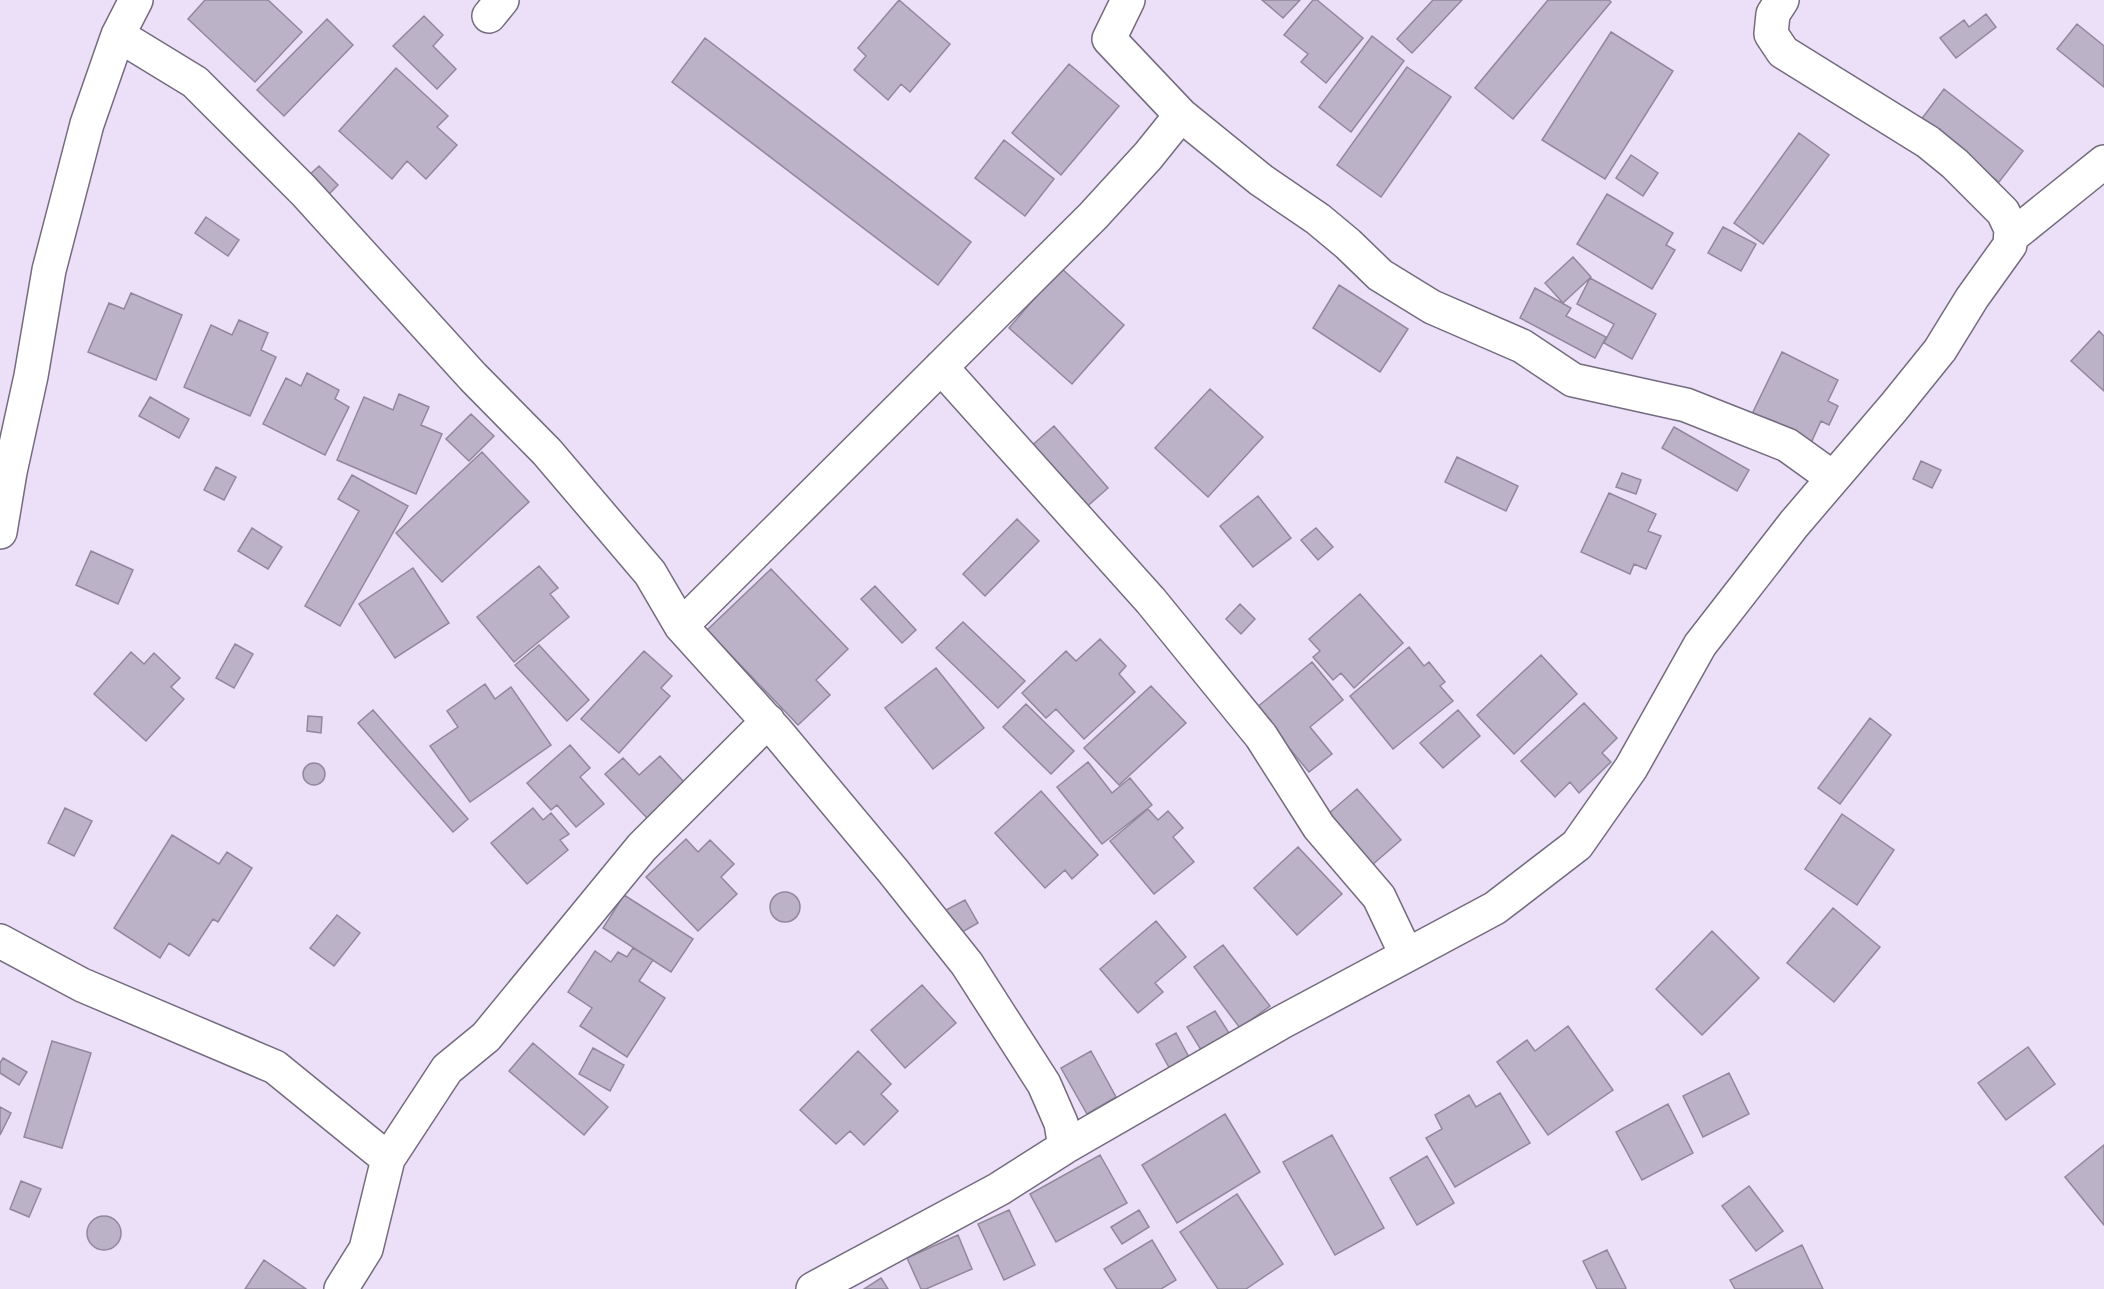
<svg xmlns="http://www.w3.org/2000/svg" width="2104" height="1289" viewBox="0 0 2104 1289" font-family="'Fira Sans',sans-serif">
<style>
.building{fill:#bcb2c8;stroke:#91889c;stroke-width:1.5}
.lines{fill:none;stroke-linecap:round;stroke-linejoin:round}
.minor-casing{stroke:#746b7f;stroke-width:36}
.minor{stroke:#fff;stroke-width:33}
</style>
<rect width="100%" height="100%" fill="#ebe0f7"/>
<path class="building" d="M205,0H268L302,32L255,82L188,19Z
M899,0L950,44L910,92L901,84L888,100L854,70L866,56L858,48Z
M1262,0H1300L1283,18Z
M1313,0H1317L1363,38L1326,83L1301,62L1308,54L1284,35Z
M1433,0H1462L1412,53L1397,39Z
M1548,0H1609L1611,2L1513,119L1475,88Z
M1986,14L1996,27L1956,58L1940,38L1964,20L1969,27Z
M424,16L443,35L433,46L456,69L437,89L393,46Z
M327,19L353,45L284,116L257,90Z
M2077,24L2104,46V87L2057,49Z
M1611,32L1673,71L1605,179L1542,140Z
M1372,36L1404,61L1351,132L1319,107Z
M705,38L971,242L938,285L672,82Z
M1069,64L1119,106L1061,175L1012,133Z
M1407,67L1451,97L1381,197L1337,165Z
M396,68L448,116L437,127L457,145L426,179L407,161L392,179L339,131Z
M1944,89L2023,151L1999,182L1920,121Z
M1799,133L1829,155L1763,244L1734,223Z
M1004,140L1054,179L1025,216L975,178Z
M1631,155L1658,173L1643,196L1616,178Z
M319,166L338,185L324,199L304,180Z
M1607,194L1673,233L1666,245L1675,250L1652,289L1577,244Z
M206,217L239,240L228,256L195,233Z
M1723,227L1756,244L1741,271L1708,253Z
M1573,257L1591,277L1563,303L1545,283Z
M1061,268L1124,325L1072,384L1009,328Z
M1590,278L1656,314L1632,359L1604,343L1614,324L1577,304Z
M1339,285L1408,329L1380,372L1313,328Z
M1535,288L1571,308L1566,316L1606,337L1595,358L1520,318Z
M131,293L182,315L156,380L88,352L109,303L124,309Z
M239,320L268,333L261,350L276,357L250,416L184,387L211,325L232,335Z
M2099,331L2104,336V391L2071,361Z
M1782,352L1838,380L1828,401L1838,406L1829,425L1821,421L1811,443L1752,414Z
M307,373L339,390L335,399L349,407L325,455L263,424L286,378L301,386Z
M1210,389L1263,437L1208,497L1155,448Z
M399,394L429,407L421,425L442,434L416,494L337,460L364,397L393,410Z
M150,397L189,419L179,438L139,416Z
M471,414L494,436L469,461L446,439Z
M1054,426L1108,488L1083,510L1029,448Z
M1674,427L1749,470L1737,491L1662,448Z
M482,452L529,502L442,582L396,533Z
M1457,457L1518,486L1506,511L1445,482Z
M1921,461L1941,470L1932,488L1913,479Z
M216,467L236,477L224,500L204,490Z
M1622,473L1641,480L1636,494L1616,487Z
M352,475L408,506L340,626L305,606L359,511L338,499Z
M1609,493L1656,514L1648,531L1661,536L1646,569L1634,564L1630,574L1581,552Z
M1258,496L1291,538L1253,567L1220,526Z
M1017,519L1039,541L985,596L963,574Z
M252,528L282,547L268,569L238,551Z
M1316,528L1333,547L1318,560L1301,540Z
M91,551L133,570L118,604L76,585Z
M539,566L558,588L550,594L569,617L514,662L477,617Z
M413,568L449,623L395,658L359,604Z
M771,569L848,649L816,680L830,695L798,725L707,630Z
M875,586L916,630L902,643L861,599Z
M1360,594L1403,643L1354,688L1341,673L1333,680L1313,657L1320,651L1309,639Z
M1240,604L1255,619L1241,634L1226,619Z
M963,622L1025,681L998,708L936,648Z
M1100,639L1126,666L1119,674L1135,692L1084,739L1056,709L1046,718L1022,693L1066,651L1076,661Z
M235,644L253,654L234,688L216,678Z
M539,645L589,700L567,721L515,665Z
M1409,647L1424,666L1429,662L1445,682L1440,686L1453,701L1393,749L1350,696Z
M644,651L672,676L661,688L670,696L619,753L581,719Z
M131,652L144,664L154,653L180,678L171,687L184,699L146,741L94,694Z
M1541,655L1577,694L1514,754L1477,715Z
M1312,662L1343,700L1310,727L1332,754L1309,772L1256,708Z
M936,668L984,728L933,769L885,708Z
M485,684L495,699L511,687L551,745L470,802L430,746L458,727L447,711Z
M1151,686L1186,723L1119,785L1084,748Z
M1584,703L1617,738L1602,753L1611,762L1579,793L1570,782L1555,797L1521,761Z
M1026,704L1074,751L1051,774L1003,727Z
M373,710L468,819L453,832L358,723Z
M1458,710L1480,736L1443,768L1420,743Z
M308,716L322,717L321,733L307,731Z
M1870,718L1891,735L1840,804L1818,788Z
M570,745L590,768L580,777L604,804L576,827L557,805L551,810L527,783Z
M660,756L685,783L647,818L605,774L623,758L639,775Z
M1088,762L1112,793L1130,778L1152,805L1102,844L1057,787Z
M303 774a11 11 0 1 1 22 0a11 11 0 1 1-22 0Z
M1357,789L1401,840L1372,865L1328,814Z
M1041,791L1098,855L1072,879L1065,870L1045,888L995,833Z
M65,808L92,821L74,856L48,843Z
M533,808L543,820L551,813L569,834L560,840L568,850L527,884L491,843Z
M1148,809L1158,820L1168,811L1183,828L1173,837L1194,862L1154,894L1110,841Z
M1842,814L1894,850L1857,905L1805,869Z
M172,835L219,864L227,852L252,868L218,922L213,919L189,956L169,943L160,958L114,928Z
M686,839L698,852L710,840L734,864L721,877L737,894L698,931L646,877Z
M1298,847L1342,894L1297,935L1254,888Z
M770 907a15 15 0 1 1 30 0a15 15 0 1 1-30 0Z
M624,895L693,939L671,972L603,928Z
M965,900L978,923L957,935L944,911Z
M1833,908L1880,947L1834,1002L1787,963Z
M337,915L360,933L334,966L310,948Z
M1156,921L1186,957L1155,983L1163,992L1138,1013L1100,969Z
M1712,931L1759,978L1702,1035L1656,989Z
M1223,945L1270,1006L1240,1028L1194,967Z
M633,948L653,960L639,981L665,998L627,1057L580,1026L592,1008L568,992L595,951L611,962L618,952L627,957Z
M922,985L956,1023L905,1068L871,1030Z
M1215,1011L1234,1041L1206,1058L1187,1027Z
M1568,1026L1613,1090L1548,1135L1497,1062L1527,1040L1535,1051Z
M1176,1033L1191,1061L1171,1071L1156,1044Z
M52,1041L91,1053L62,1148L24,1137Z
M533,1043L608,1107L584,1135L509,1071Z
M2028,1047L2055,1084L2006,1120L1978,1083Z
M593,1048L624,1065L610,1091L579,1074Z
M858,1051L891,1084L881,1094L898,1111L864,1145L850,1131L836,1144L800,1110Z
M1091,1051L1116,1097L1087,1114L1061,1068Z
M3,1058L27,1072L19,1085L0,1073V1063Z
M1729,1073L1749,1114L1703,1137L1683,1096Z
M1500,1093L1530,1143L1455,1187L1426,1138L1442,1129L1435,1115L1469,1095L1476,1107Z
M1668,1104L1693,1153L1642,1180L1616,1132Z
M0,1107L11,1113L0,1135Z
M1225,1114L1260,1172L1177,1223L1142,1165Z
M1332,1135L1384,1228L1335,1255L1283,1162Z
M2104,1145V1225L2065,1177Z
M1100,1155L1127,1203L1056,1242L1030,1194Z
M1427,1156L1454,1203L1417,1225L1390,1178Z
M21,1181L41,1189L29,1217L10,1209Z
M1749,1186L1783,1231L1756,1251L1722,1206Z
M1237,1194L1283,1264L1246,1289H1218L1180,1232Z
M1009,1210L1035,1265L1004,1280L978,1224Z
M1139,1210L1149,1227L1122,1244L1111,1227Z
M87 1233a17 17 0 1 1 34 0a17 17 0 1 1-34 0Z
M958,1235L972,1269L926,1289H921L907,1258Z
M1152,1240L1176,1280L1161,1289H1117L1104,1269Z
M1802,1245L1823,1289H1735L1730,1280Z
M1607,1250L1626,1288L1625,1289H1597L1583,1261Z
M264,1260L306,1289H245Z
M881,1278L888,1289H864Z"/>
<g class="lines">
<defs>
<path id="minor" d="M489,16L502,0
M118,35L195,82L304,191L473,377L547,452L650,573L681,626L777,732L893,871L967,964L1044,1084L1061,1123L1065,1147
M1181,115L1261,180L1318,219L1348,244L1380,275L1432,307L1522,346L1573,380L1686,405L1787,445L1833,478
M2011,237L2104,162
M941,367L1151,601L1261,736L1319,827L1379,897L1406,954
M0,532L10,472L31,376L49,270L87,124L118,35L136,0
M681,626L1093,216L1148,156L1181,115L1109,39L1128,0
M0,941L82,985L275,1067L388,1159
M341,1289L366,1249L388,1159L447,1069L486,1037L642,847L768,721
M813,1289L999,1189L1065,1147L1282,1022L1495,908L1577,845L1631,768L1700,645L1794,524L1894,407L1940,350L1972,298L2010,245L2011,229L2003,212L1955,164L1928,142L1783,52L1771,34L1773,14L1782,0"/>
</defs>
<use href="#minor" class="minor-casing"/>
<use href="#minor" class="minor"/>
</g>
</svg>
